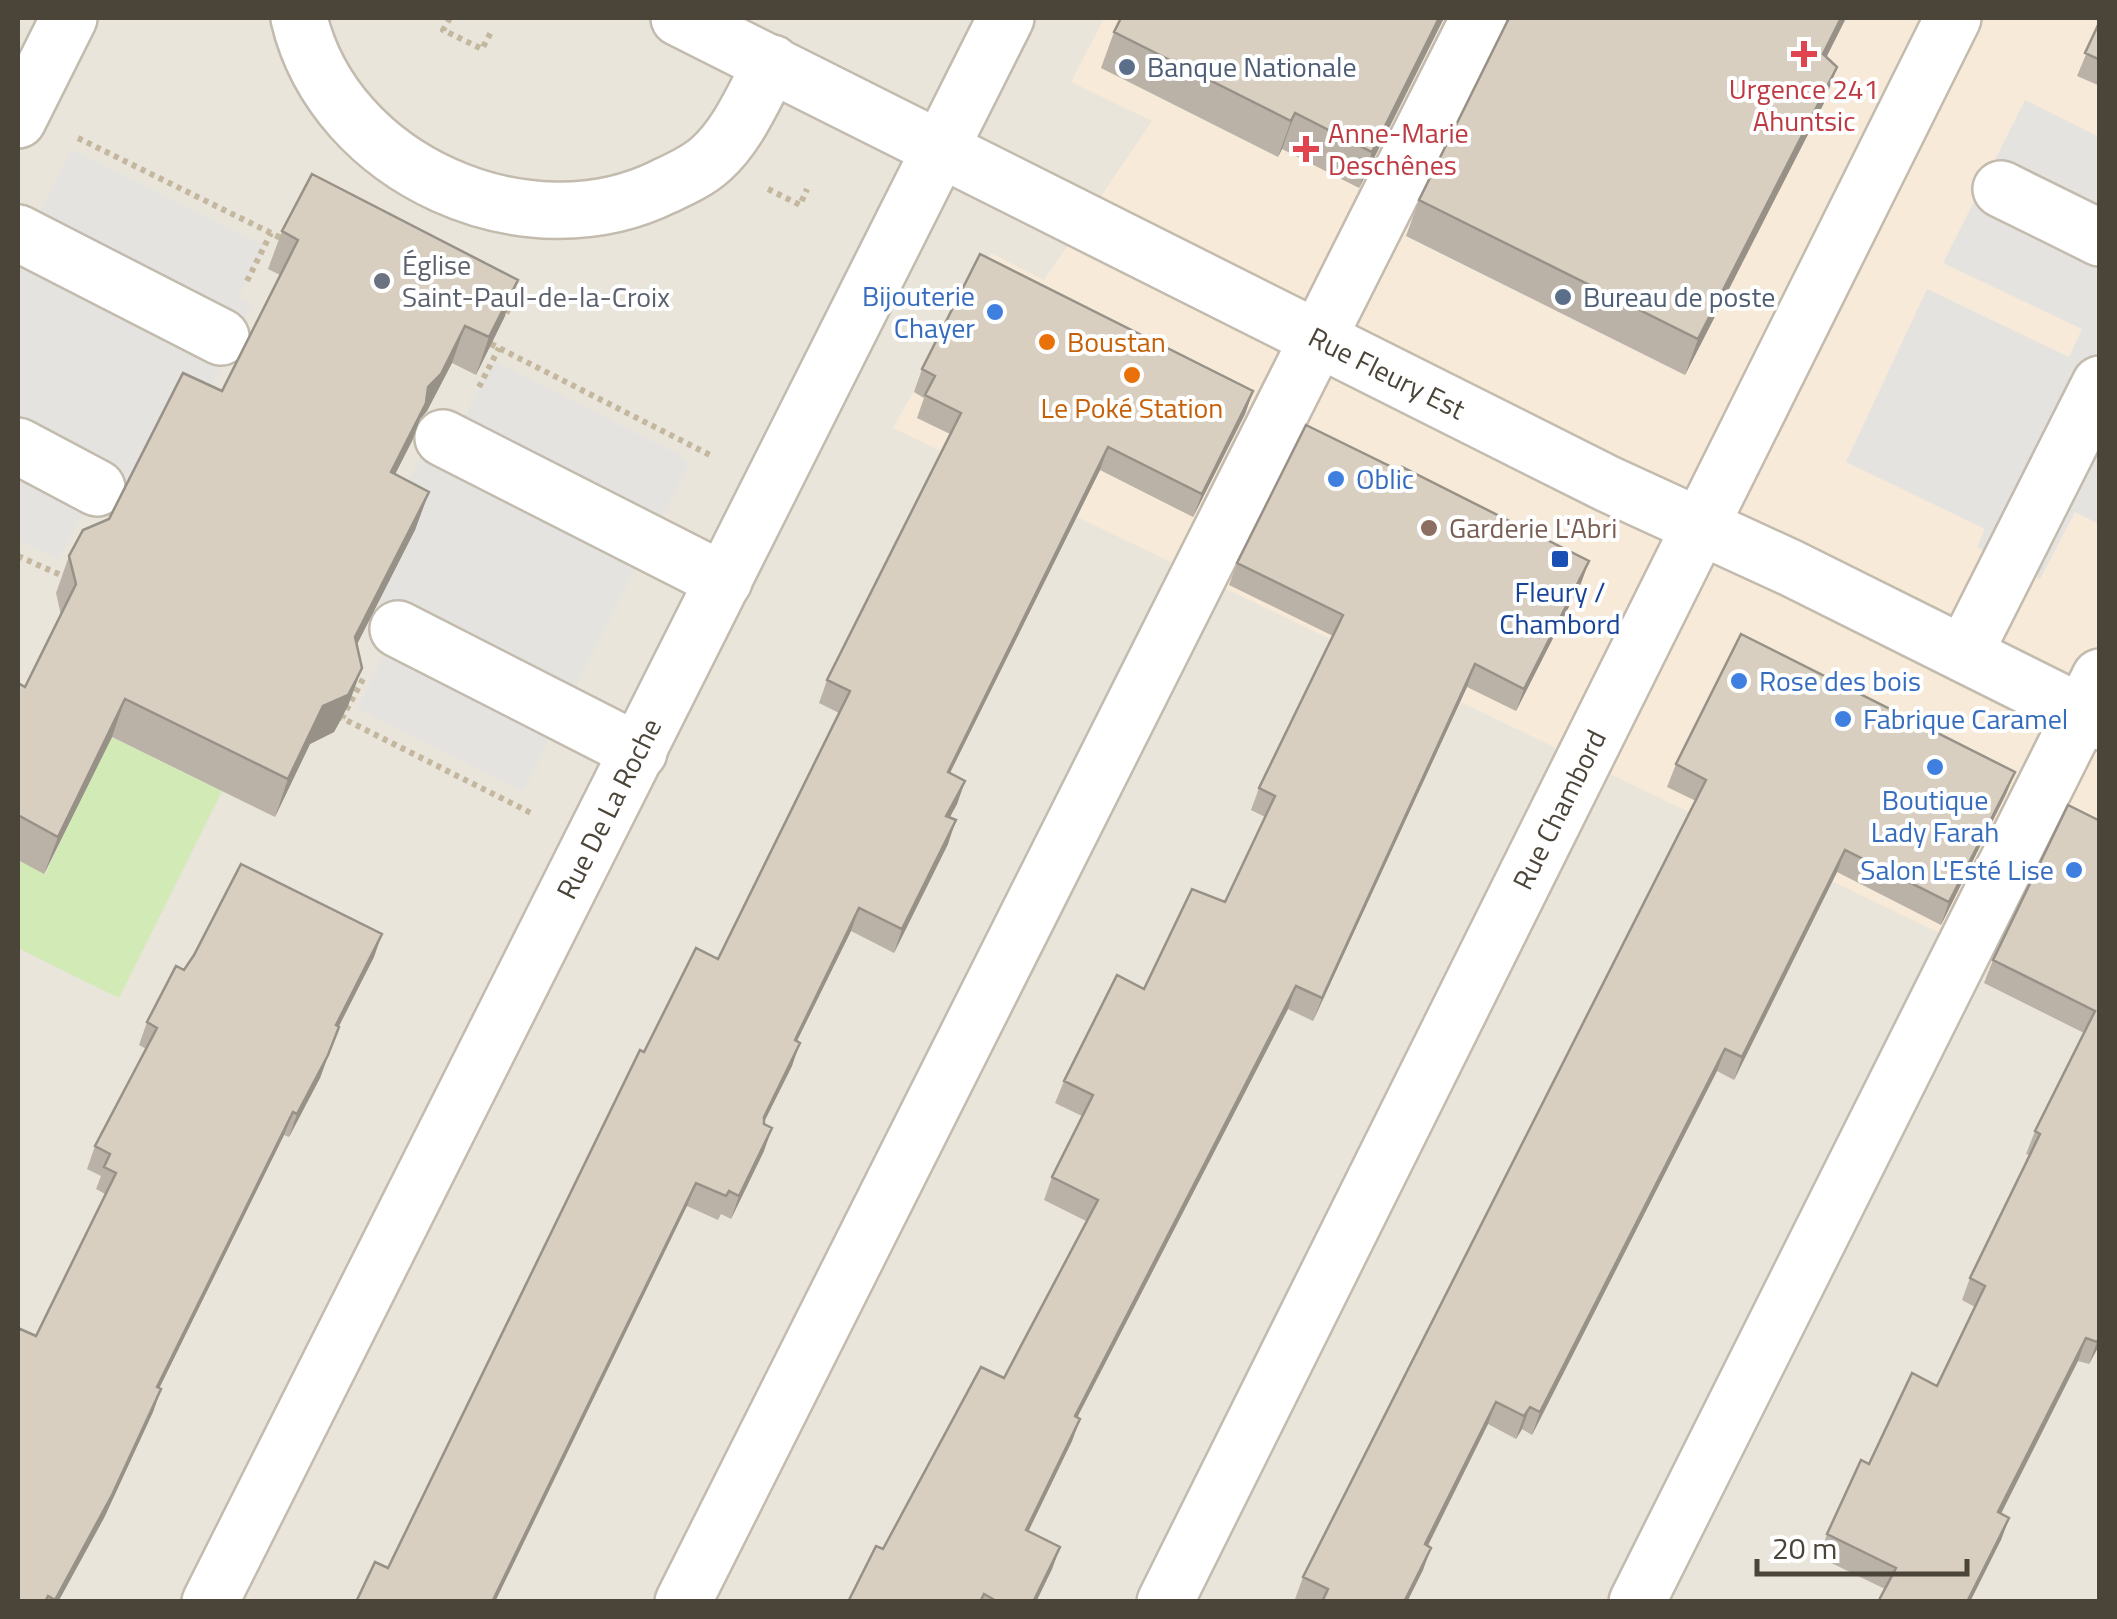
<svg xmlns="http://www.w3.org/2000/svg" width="2117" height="1619" viewBox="0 0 2117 1619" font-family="'Titillium Web',sans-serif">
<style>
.residential{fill:#eae5da}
.commercial{fill:#f7ead8}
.green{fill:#d2eab5}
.parking{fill:#e5e3e0}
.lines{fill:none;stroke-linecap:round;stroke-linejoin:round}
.minor-casing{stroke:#c2bbae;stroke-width:60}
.path{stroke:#c4b79f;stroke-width:6;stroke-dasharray:5 5;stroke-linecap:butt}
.minor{stroke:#fff;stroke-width:55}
.wall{fill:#bab2a6}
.shaded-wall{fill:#979187}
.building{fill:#d8cfc1;stroke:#979187;stroke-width:2.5}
.health-dot{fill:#e0444e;stroke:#fff;stroke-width:4}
.service-dot{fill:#5c6f8a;stroke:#fff;stroke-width:4}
.worship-dot{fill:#6b7280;stroke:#fff;stroke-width:4}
.shop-dot{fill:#3f7fe0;stroke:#fff;stroke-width:4}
.food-dot{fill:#e8710a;stroke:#fff;stroke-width:4}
.education-dot{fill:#8d6e63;stroke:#fff;stroke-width:4}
.transit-dot{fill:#1a4fb4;stroke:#fff;stroke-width:4}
.labels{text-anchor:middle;stroke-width:8;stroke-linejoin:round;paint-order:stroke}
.service-label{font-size:28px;fill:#4e5e75;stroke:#fff;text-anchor:start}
.health-label{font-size:28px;fill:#be3a42;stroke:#fff}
.worship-label{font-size:28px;fill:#5b616d;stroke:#fff;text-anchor:start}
.shop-label{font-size:28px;fill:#366cbe;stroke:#fff;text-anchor:start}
.food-label{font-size:28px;fill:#c56008;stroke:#fff;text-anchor:start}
.street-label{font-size:28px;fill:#4b4439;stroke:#fff}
.education-label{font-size:28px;fill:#785e54;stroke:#fff;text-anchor:start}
.transit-label{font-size:28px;fill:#164399;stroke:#fff}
</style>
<rect width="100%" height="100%" fill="#f6f3ec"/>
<path class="residential" d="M18,18H2099V1601H18Z"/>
<path class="commercial" d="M1104,18H2099V1010L893,428L991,253L1044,280L1152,121L1071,82Z"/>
<path class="green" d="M111,737L222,791L119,998L18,948V860L45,874Z"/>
<path class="parking" d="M2025,100L2099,137V524L2075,512L2040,579L1977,547L1985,529L1846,462L1927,289L2069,357L2082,329L1943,263Z
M72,149L265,246L238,298L252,305L193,422L123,503L97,488L58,560L18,540V256Z
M493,360L690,461L523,792L357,708L398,629L372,615L389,516L433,433L452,442Z"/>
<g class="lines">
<defs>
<g id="minor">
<path d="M299,18C335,170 527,255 665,186C680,179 698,171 711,159C739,134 754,95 772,63"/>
<path id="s1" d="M679,18L1608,484L1791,568L2100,722"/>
<path d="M18,120L69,18"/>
<path d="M2001,189L2100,238"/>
<path d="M18,233L221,337"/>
<path d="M443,438L724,581"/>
<path d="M18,446L97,488"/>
<path d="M398,629L639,752"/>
<path d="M1964,654L2100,384"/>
<path id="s2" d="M210,1602L1006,18"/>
<path d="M683,1602L1479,18"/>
<path id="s3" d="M1165,1602L1953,18"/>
<path d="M1637,1602L2100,677"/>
</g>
</defs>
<use href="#minor" class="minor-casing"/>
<path class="path" d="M450,18L443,30L482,49L491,32
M78,138L283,239
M768,189L800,205L807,189
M247,281L271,233
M500,315L504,318L512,302L503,297
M491,344L712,456
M479,387L499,348
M18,556L65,577
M363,679L342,718L533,814"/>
<use href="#minor" class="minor"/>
</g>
<path class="wall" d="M1444,18L1359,188L1282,149L1278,157L1101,68L1114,32Z
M1509,18H1846L1826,57L1824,103L1685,375L1406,236L1419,200Z
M2100,21V86L2077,76Z
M282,231L504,318L476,375L452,363L427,411L420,419L412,441L395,474L429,492L415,530L357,644L362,668L342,718L334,732L310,744L275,817L112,737L44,874L18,860V683L25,687L61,615L56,593L69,556L109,519L222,391L280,275L268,269Z
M922,369L1253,391L1245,414L1193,517L1100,470L950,773L965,781L957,804L950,817L948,844L894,953L851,931L797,1041L792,1066L764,1122V1151L731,1219L721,1214L718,1220L687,1206L388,1568L644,1052L718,959L839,713L819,703L827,680L950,434L917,418L924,398L914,392Z
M1400,471L1589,561L1581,583L1516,711L1467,687L1313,1021L1288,1009L1077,1418L1080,1419L1072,1441L1028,1531L1060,1547L1052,1569L1036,1602H848L883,1549L1004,1378L1086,1221L1044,1200L1052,1177L1082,1116L1055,1103L1064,1081L1144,989L1225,902L1265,817L1251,810L1259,788L1333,636L1229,585L1237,563Z
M1676,764L2015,772L2006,794L1941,925L1837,872L1734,1080L1717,1071L1532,1435L1522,1429L1516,1439L1488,1424L1428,1546L1423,1570L1407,1602H1299L1295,1599L1303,1577L1696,801L1667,787Z
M2100,821V1344L2089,1364L2078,1361L2001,1514L2009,1518L2001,1540L1885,1589L1819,1557L1827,1534L1869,1464L1937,1386L1975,1307L1962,1300L1970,1278L2029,1155L2026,1154L2035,1131L2084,1033L1984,983L1993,960Z
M374,957L338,1026L320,1078L289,1137L284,1135L159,1388L161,1389L153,1412L104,1518L58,1602H18L36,1336L105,1194L96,1189L101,1176L87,1169L95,1146L146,1049L139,1045L147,1022L184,970Z"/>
<path class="shaded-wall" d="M1439,18H1444L1359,188L1372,152Z
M1841,18H1846L1810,90L1823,54Z
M1837,67L1824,103L1685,375L1698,339Z
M1295,113L1282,149L1278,157L1291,121Z
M518,280L504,318L476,375L489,337Z
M465,326L452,363L427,411L420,419L412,441L377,510L391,472L428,387Z
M1253,391L1245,414L1193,517L1202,494Z
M1108,447L1100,470L939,795L948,772Z
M429,492L415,530L342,674L355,637Z
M1589,561L1581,583L1516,711L1524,689Z
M1475,664L1467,687L1313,1021L1322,998Z
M362,668L348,706L334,732L310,744L275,817L288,779L323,706Z
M125,699L112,737L44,874L58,837Z
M2015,772L2006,794L1941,925L1949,902Z
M965,781L957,804L938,839L946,816Z
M956,820L948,844L894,953L902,929Z
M1845,850L1837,872L1734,1080L1742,1057Z
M859,908L851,931L786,1063L795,1040Z
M382,934L374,957L328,1048L336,1025Z
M1296,986L1288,1009L1066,1439L1075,1416Z
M339,1027L320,1078L289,1137L297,1114Z
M800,1043L792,1066L755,1140L764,1117Z
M1725,1049L1717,1071L1532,1435L1540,1412Z
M293,1112L284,1135L149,1409L157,1387Z
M772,1128L764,1151L731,1219L739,1196Z
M696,1183L687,1206L495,1602H492Z
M2100,1337V1344L2089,1364L2097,1342Z
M2086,1338L2078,1361L1990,1535L1998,1512Z
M161,1389L153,1412L104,1518L58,1602H55L112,1495Z
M1496,1402L1488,1424L1417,1567L1425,1544Z
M1530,1407L1522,1429L1516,1439L1524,1416Z
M1080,1419L1072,1441L1018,1553L1026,1530Z
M2009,1518L2001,1540L1970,1602H1967Z
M1060,1547L1052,1569L1036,1602H1033Z
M1431,1548L1423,1570L1407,1602H1404Z"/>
<path class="building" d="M1121,18H1439L1372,152L1295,113L1291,121L1114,32Z
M1509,18H1841L1823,54L1837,67L1698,339L1419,200Z
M2100,21V60L2085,53Z
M312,174L518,280L489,337L465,326L441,374L428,387L426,403L391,472L429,492L355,637L362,668L356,680L348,695L323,706L288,779L125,699L58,837L18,815V683L25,687L76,584L69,556L83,530L109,519L183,373L222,391L298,240L282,231Z
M980,254L1253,391L1202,494L1108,447L948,772L965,781L946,816L956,820L902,929L859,908L795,1040L800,1043L764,1117V1124L772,1128L739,1196L729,1191L726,1196L696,1183L492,1602H356L375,1562L388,1568L640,1050L644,1052L696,948L718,959L850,691L827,680L961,413L925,395L935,376L922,369Z
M1306,425L1400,471L1402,467L1589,561L1524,689L1475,664L1322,998L1296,986L1075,1416L1080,1419L1026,1530L1060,1547L1033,1602H998L984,1594L980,1602H848L876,1546L883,1549L981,1367L1004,1378L1098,1200L1052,1177L1093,1095L1064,1081L1117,975L1144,989L1192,889L1225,902L1275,796L1259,788L1343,615L1237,563Z
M1741,634L2015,772L1949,902L1845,850L1742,1057L1725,1049L1540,1412L1530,1407L1524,1416L1496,1402L1425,1544L1431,1548L1404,1602H1322L1328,1589L1303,1577L1706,780L1676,764Z
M2068,805L2100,821V1337L2097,1342L2086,1338L1998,1512L2009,1518L1967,1602H1878L1896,1568L1827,1534L1861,1460L1869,1464L1912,1373L1937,1386L1985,1286L1970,1278L2040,1134L2035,1131L2095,1011L1993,960Z
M241,864L382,934L336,1025L339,1027L328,1055L297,1114L293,1112L157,1387L161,1389L112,1495L55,1600L48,1596L45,1602H18V1328L36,1336L116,1173L104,1167L110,1154L95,1146L157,1028L147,1022L176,966L184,970L194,955Z"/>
<g class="health-dot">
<path d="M1799 39h10v10h10v10h-10v10h-10v-10h-10v-10h10z"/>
<path d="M1301 134h10v10h10v10h-10v10h-10v-10h-10v-10h10z"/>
</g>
<g class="service-dot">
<circle cx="1127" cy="67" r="10"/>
<circle cx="1563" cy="297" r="10"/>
</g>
<circle class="worship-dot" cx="382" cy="281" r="10"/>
<g class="shop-dot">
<circle cx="995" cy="312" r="10"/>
<circle cx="1336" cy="479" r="10"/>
<circle cx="1739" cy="681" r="10"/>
<circle cx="1843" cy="719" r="10"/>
<circle cx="1935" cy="767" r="10"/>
<circle cx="2074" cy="870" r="10"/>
</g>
<g class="food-dot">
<circle cx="1047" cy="342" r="10"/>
<circle cx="1132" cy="375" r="10"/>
</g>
<circle class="education-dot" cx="1429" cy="528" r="10"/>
<rect class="transit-dot" x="1550" y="549" width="20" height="20" rx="5"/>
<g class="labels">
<g class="service-label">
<text x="1147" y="77">Banque Nationale</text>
<text x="1583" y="307">Bureau de poste</text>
</g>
<g class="health-label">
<text x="1804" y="99">Urgence 241<tspan x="1804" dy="32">Ahuntsic</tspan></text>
<text x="1328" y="143" text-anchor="start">Anne-Marie<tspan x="1328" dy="32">Deschênes</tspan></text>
</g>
<g class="worship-label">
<text x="402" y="275">Église<tspan x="402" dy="32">Saint-Paul-de-la-Croix</tspan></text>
</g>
<g class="shop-label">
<text x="975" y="306" text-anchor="end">Bijouterie<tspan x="975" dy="32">Chayer</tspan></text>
<text x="1356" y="489">Oblic</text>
<text x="1759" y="691">Rose des bois</text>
<text x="1863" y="729">Fabrique Caramel</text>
<text x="1935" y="810" text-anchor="middle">Boutique<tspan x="1935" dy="32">Lady Farah</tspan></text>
<text x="2054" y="880" text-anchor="end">Salon L'Esté Lise</text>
</g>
<g class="food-label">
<text x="1067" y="352">Boustan</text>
<text x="1132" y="418" text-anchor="middle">Le Poké Station</text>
</g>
<g class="street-label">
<text dy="10" stroke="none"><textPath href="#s1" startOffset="792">Rue Fleury Est</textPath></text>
<text dy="10" stroke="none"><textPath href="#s2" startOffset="888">Rue De La Roche</textPath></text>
<text dy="10" stroke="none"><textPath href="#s3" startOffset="885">Rue Chambord</textPath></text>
</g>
<g class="education-label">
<text x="1449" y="538">Garderie L'Abri</text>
</g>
<g class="transit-label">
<text x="1560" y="602">Fleury /<tspan x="1560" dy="32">Chambord</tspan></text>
</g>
</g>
<rect width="2117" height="1619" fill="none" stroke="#4b4439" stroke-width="40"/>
<path d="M1757 1559v15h210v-15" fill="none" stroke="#4b4439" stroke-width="5"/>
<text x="1772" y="1559" font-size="30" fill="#4b4439" stroke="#ffffff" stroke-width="8" paint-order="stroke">20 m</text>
</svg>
